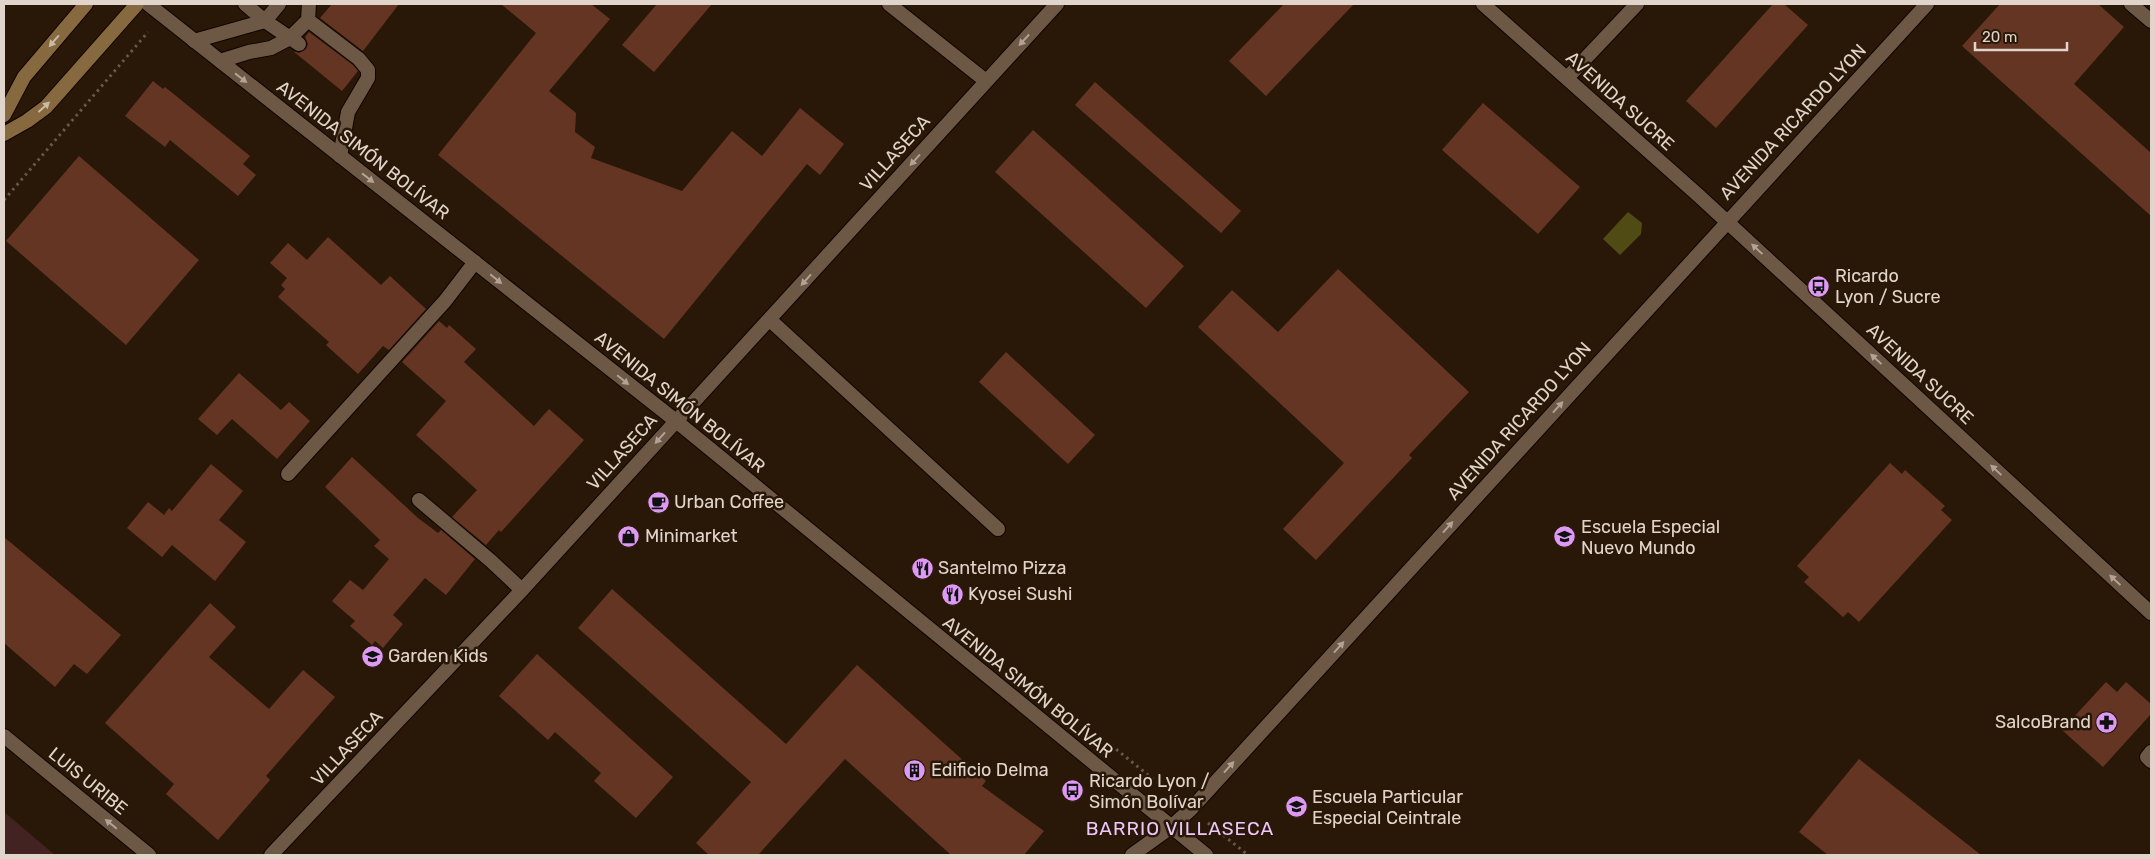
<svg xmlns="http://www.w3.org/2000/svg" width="2155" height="859" viewBox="0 0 2155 859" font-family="Rubik,sans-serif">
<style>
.green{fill:#432222}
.water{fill:#504b14}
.building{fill:#653523}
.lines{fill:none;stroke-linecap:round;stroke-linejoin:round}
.service-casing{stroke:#110400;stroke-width:16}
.minor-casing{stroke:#110400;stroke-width:16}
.tertiary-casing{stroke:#110400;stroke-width:16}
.secondary-casing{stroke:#110400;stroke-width:16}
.path{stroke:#67584a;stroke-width:3;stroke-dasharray:2.5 4;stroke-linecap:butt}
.service{stroke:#6d5846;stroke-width:14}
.minor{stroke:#6d5846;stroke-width:14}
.tertiary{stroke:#6d5846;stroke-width:14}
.secondary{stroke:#86693e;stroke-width:14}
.oneway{fill:#b3a396}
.oneway2{fill:#cabaa8}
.labels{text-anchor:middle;stroke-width:5;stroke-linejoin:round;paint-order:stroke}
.street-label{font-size:18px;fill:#e1d5cb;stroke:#291808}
.poi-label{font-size:18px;fill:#e1d5cb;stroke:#291808;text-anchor:start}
.neighbourhood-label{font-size:19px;letter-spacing:1px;fill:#eec8fb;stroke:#291808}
</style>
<rect width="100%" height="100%" fill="#291808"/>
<path class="green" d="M4,812L55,855H4Z"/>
<path class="water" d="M1628,212L1642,223L1641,234L1620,255L1603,239Z"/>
<path class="building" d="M332,4H399L363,51L320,18Z
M501,4H591L610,19L549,91L576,113L575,132L595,147L591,158L682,191L732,131L762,156L800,108L844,144L820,175L807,164L664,339L438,155L536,33Z
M657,4H712L654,72L622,45Z
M1284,4H1354L1266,96L1229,61Z
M1773,4H1784L1808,25L1716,128L1686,101Z
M2000,4H2098L2124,27L2074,84L2151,153V216L1962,46Z
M309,32L353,65L358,71L342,91L293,51L299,53L306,49L308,44L305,37Z
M153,81L163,89L165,87L250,156L243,164L256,175L238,196L170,140L165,147L125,116Z
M1095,82L1241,211L1221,233L1075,105Z
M1483,103L1580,187L1538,234L1442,150Z
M1033,130L1184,266L1146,308L995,172Z
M79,156L199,260L126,345L6,241Z
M328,237L381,285L390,276L426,309L389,350L383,346L358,374L326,345L329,342L278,297L285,289L281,285L287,278L270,263L288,243L307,260Z
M1338,269L1469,392L1409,455L1412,458L1316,560L1283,529L1344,463L1198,327L1232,290L1278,332Z
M439,321L447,328L449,325L476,349L464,362L534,426L549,409L584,440L501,532L499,530L486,545L452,517L477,490L416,435L446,401L402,362Z
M1006,352L1095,435L1068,464L979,382Z
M239,373L281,410L289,402L310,421L277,459L232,419L217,435L198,419Z
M352,457L418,518L438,533L441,530L475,559L446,595L425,578L393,615L403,624L383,648L375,641L372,645L350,626L355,621L332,601L350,580L363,590L389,559L374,546L380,540L325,487Z
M1890,463L1902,474L1905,470L1945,506L1941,510L1952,520L1859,622L1848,612L1843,617L1804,582L1809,577L1797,566Z
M211,464L243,491L219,520L246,542L215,581L172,545L162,557L127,528L148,502L164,515L169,508L172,511Z
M4,537L121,635L87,674L74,664L55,687L4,643Z
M612,589L786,744L857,665L986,781L982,786L1044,831L1024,855H951L845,759L758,855H709L696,843L751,782L578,628Z
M210,603L236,627L209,657L269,709L303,670L335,697L266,776L270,780L218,840L166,794L174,784L105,723Z
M537,654L673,777L636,818L594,781L601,773L555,732L548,740L499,696Z
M2106,682L2117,692L2126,682L2151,704V714L2103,767L2062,730Z
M1859,759L1981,855H1828L1799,832Z"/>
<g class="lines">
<defs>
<path id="service" d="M245,4L265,21L299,44
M309,4L308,20L359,59L368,70V78L348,112L340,156
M194,41L265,21L279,4
M220,61L249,52L271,48L290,38L308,20
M770,320L998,529
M2151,752L2147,757L2151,761"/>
<path id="minor" d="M889,4L986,81
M2131,4L2151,21
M1567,78L1637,4
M288,474L445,301L475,262
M419,500L491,561L522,590
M4,736L149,855
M271,855L522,590L1057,4"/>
<path id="tertiary" d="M148,4L676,421L1206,855
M1483,4L1698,195L2151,613
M1132,855L1171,827L1191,809L1927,4"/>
<path id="secondary" d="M4,115L24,77L86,4
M4,134L27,121L46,107L137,4"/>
</defs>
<use href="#service" class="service-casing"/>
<use href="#minor" class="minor-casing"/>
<use href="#tertiary" class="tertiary-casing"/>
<use href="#secondary" class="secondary-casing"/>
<path class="path" d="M4,200L148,32
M1101,737L1174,796
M1208,823L1248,855"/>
<use href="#service" class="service"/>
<use href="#minor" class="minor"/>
<use href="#tertiary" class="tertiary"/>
<use href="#secondary" class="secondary"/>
</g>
<defs><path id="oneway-solid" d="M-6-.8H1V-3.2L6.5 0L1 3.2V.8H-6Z" transform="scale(1.25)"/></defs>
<g class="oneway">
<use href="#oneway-solid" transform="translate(1024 40) rotate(133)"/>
<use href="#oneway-solid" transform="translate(241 78) rotate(38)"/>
<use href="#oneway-solid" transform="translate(915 160) rotate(132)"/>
<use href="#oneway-solid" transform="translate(368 178) rotate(38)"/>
<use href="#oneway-solid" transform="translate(1757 249) rotate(-137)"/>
<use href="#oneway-solid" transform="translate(496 279) rotate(39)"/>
<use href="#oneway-solid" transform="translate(806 280) rotate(132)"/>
<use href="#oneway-solid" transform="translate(1876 359) rotate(-137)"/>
<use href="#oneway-solid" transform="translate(623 380) rotate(39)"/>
<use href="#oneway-solid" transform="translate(1558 407) rotate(-48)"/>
<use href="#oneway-solid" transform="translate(660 438) rotate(132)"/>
<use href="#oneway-solid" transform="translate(1996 470) rotate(-137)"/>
<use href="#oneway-solid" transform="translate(1448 527) rotate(-48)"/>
<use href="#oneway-solid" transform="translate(2115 580) rotate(-137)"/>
<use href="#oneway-solid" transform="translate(1339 647) rotate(-48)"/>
<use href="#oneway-solid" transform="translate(1229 767) rotate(-48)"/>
<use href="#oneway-solid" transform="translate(111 824) rotate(-141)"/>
</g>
<g class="oneway2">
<use href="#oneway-solid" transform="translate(54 41) rotate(131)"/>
<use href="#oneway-solid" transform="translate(44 107) rotate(-42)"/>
</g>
<defs>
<symbol id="bus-disc" viewBox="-11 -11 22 22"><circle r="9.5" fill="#dd99f3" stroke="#291808"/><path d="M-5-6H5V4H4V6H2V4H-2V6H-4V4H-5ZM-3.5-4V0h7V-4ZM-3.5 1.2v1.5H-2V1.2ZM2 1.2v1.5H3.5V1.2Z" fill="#111"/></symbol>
<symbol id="cafe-disc" viewBox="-11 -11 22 22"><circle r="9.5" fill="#dd99f3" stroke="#291808"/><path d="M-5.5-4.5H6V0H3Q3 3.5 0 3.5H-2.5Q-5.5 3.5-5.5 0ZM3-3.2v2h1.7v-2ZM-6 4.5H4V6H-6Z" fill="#111"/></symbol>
<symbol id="shop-disc" viewBox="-11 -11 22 22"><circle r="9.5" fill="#dd99f3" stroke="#291808"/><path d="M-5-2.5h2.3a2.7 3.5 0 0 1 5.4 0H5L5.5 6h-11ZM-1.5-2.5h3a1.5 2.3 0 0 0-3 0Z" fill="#111"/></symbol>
<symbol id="school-disc" viewBox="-11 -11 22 22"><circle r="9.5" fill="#dd99f3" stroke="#291808"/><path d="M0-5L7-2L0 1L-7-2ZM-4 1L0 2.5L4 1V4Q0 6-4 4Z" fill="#111"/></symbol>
<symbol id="restaurant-disc" viewBox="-11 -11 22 22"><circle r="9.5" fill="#dd99f3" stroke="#291808"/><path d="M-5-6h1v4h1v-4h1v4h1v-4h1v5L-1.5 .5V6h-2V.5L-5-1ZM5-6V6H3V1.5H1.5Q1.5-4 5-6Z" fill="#111"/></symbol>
<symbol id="pharmacy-disc" viewBox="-11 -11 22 22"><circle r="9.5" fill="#dd99f3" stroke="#291808"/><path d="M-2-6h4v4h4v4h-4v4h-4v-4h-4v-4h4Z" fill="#111"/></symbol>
<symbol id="building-disc" viewBox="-11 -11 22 22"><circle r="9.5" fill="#dd99f3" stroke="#291808"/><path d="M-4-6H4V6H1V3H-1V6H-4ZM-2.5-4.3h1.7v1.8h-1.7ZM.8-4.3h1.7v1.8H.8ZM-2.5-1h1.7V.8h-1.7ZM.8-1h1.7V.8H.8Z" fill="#111"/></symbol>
</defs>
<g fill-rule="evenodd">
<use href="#bus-disc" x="1806" y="274" width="25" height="25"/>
<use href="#cafe-disc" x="646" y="490" width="25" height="25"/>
<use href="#shop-disc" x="616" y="524" width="25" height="25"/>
<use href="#school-disc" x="1552" y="524" width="25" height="25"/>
<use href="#restaurant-disc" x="910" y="556" width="25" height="25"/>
<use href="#restaurant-disc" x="940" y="582" width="25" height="25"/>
<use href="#school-disc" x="360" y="644" width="25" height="25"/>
<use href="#pharmacy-disc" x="2094" y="710" width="25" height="25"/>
<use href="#building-disc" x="902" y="758" width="25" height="25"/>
<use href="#bus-disc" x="1060" y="778" width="25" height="25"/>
<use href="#school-disc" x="1284" y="794" width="25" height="25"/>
</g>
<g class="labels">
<g class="street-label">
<text transform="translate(1620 101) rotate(42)" y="6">AVENIDA SUCRE</text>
<text transform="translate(1793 122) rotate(-47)" y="6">AVENIDA RICARDO LYON</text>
<text transform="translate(363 150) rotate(38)" y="6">AVENIDA SIMÓN BOLÍVAR</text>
<text transform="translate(895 153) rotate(-48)" y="6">VILLASECA</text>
<text transform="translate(1920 374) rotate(43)" y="6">AVENIDA SUCRE</text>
<text transform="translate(680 402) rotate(39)" y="6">AVENIDA SIMÓN BOLÍVAR</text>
<text transform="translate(1519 421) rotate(-48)" y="6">AVENIDA RICARDO LYON</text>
<text transform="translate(622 452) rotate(-48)" y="6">VILLASECA</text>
<text transform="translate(1028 687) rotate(39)" y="6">AVENIDA SIMÓN BOLÍVAR</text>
<text transform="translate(347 748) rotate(-47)" y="6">VILLASECA</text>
<text transform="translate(88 781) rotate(39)" y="6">LUIS URIBE</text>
</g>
<g class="poi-label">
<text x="1835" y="282">Ricardo<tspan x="1835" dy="21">Lyon / Sucre</tspan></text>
<text x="674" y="508">Urban Coffee</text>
<text x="1581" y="533">Escuela Especial<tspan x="1581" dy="21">Nuevo Mundo</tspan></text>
<text x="645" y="542">Minimarket</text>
<text x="938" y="574">Santelmo Pizza</text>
<text x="968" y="600">Kyosei Sushi</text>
<text x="388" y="662">Garden Kids</text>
<text x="2091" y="728" text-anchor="end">SalcoBrand</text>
<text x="931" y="776">Edificio Delma</text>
<text x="1089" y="787">Ricardo Lyon /<tspan x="1089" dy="21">Simón Bolívar</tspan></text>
<text x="1312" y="803">Escuela Particular<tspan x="1312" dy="21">Especial Ceintrale</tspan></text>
</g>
<g class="neighbourhood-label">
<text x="1180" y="835">BARRIO VILLASECA</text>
</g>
</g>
<rect width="2155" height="859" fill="none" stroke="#e1d5cb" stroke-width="10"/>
<path d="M1975 42v8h92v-8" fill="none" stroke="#e1d5cb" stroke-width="2.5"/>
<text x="1982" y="42" font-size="15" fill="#e1d5cb" stroke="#291808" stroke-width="4" paint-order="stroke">20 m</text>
</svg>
